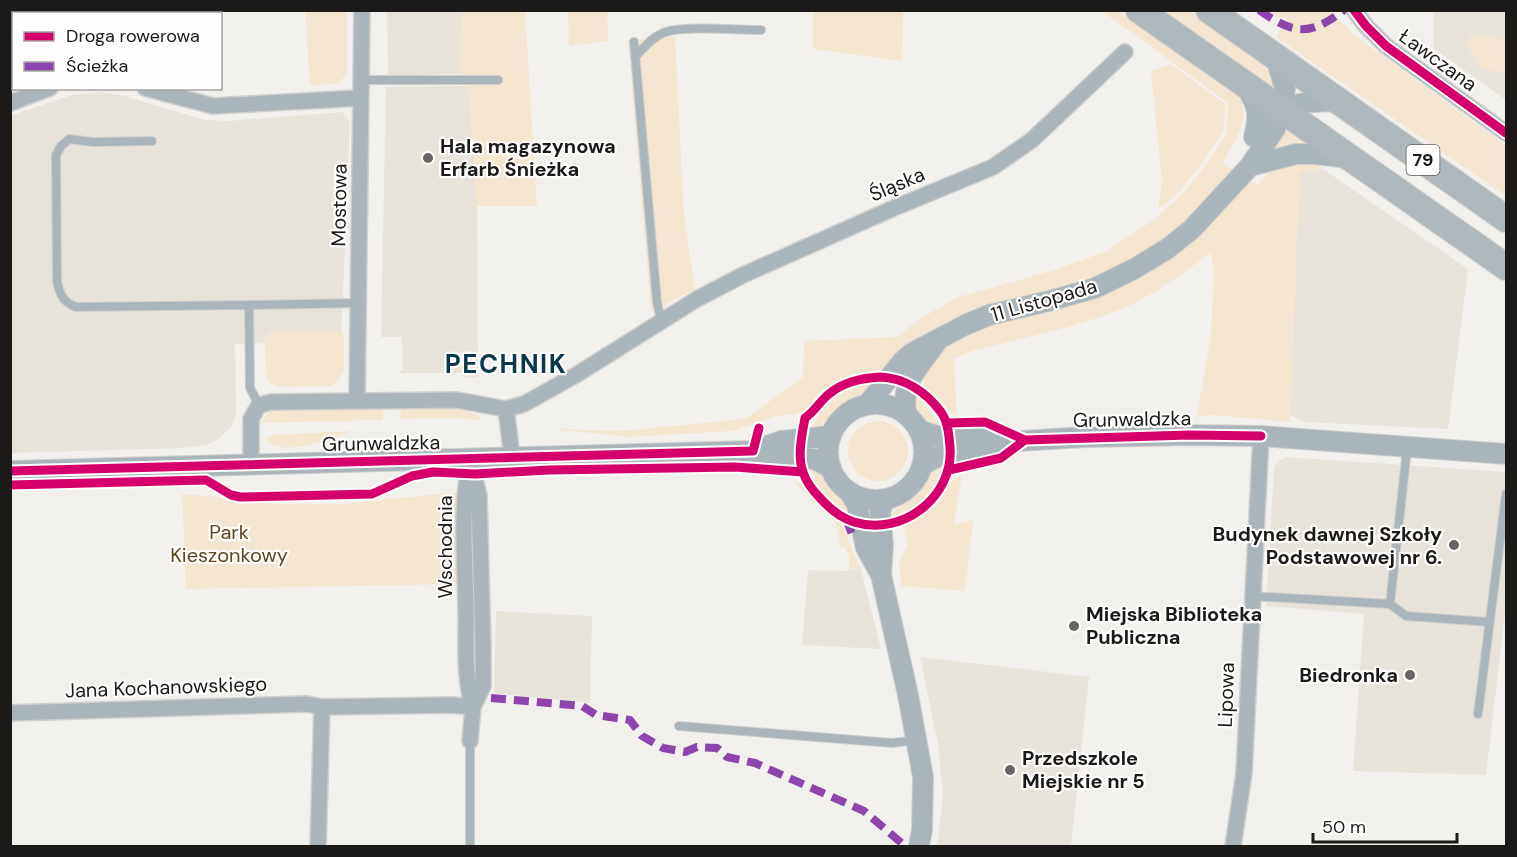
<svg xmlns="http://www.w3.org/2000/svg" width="1517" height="857" viewBox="0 0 1517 857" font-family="'DM Sans',sans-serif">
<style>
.built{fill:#e7e2da}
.green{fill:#f3e5d0}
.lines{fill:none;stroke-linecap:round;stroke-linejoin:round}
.service-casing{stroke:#cfcecc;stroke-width:10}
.minor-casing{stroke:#cfcecc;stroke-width:18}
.tertiary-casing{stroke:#cfcecc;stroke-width:22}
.primary-casing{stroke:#cfcecc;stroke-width:28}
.service{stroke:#a9b5bb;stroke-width:8}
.minor{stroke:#a9b5bb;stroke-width:15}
.tertiary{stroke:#a9b5bb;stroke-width:20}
.primary{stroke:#aeb7bb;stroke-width:26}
.quiet{stroke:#8e44ad;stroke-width:8;stroke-dasharray:15 8;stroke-linecap:butt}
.cycleway-casing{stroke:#fffefd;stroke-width:13}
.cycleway{stroke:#d6006c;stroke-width:9}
.poi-dot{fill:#666563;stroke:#fffefd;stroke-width:2}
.labels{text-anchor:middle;stroke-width:4.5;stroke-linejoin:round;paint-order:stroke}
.shield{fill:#fffefd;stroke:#5f5e5d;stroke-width:1.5}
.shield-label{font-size:18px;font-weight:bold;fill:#1b1a19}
.street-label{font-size:20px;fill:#1b1a19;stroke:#fffefd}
.poi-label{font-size:20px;font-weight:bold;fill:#1b1a19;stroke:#fffefd;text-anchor:start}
.park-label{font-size:20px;fill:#5f4619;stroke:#fffefd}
.district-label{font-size:26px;font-weight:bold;letter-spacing:1.5px;fill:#07384c;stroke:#fffefd}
</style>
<rect width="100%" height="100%" fill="#f2f0ed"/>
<path class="built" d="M387,11H462L461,74L388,75Z
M1434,11H1506V100L1433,48Z
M469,86L477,206L478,377L464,378L461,373H399L400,371L403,370L402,337H381L386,87Z
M100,92L124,96L205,120L229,121L342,112L350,122L341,341L235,344L236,415L231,427L220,438L207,445L181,448L11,453L10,116L72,95Z
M1323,169L1468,269L1448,429L1305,422L1286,414L1300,171Z
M1285,457L1506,472V605L1486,775L1353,771L1364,614L1266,606L1274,468L1277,462Z
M849,569L861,570L881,649L802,645L808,570L849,571Z
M496,611L592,616L590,703L494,693Z
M920,657L1089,677L1071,846H937L943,796L938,744Z"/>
<path class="green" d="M305,11H347V72L339,84L310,85Z
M462,11H525L537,206H477L469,86L461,74Z
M568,11H607L608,41L569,46Z
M813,11H903L902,61L813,49Z
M1102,11H1119L1236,92C1254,118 1235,139 1223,163L1257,185C1278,160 1288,163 1319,163L1323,169L1300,172L1290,422L1214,415L1197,416L1211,334L1214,273L1211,252C1184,273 1157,293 1126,307C1077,328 1023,337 972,351L954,359L957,419L954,414C943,411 932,394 923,386L925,381L908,372L884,366L880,371L854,375L843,379L825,390L803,412L774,417L732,431L629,437L552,429L621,431L734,420L748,417L803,377L804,341L897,337L921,318L959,297L1054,270L1105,252L1155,219L1183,193L1207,164L1226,133L1228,103Z
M1160,11H1189L1268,65L1262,63L1274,79V87L1272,89Z
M1268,11H1331L1354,35L1506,146V196L1276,37L1289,20L1277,17Z
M1471,35L1506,40V74L1481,68L1465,43Z
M675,37L684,215L695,289L651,312L628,40Z
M1171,64L1225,104L1224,130L1202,163L1179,192L1158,210L1162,181L1151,71Z
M1287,130H1289L1309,145L1273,150Z
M270,332H341L344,337V371L338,381L330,386L281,387L271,384L266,377L265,338Z
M878,384C867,393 852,398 842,407C831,415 824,424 812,430C820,401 850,384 878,384Z
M916,395L932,413L942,430C926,423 916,414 916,395Z
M457,408L480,416V420L452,418L400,419L401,409Z
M383,409V420L261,423L269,412L277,411Z
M848 451a30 30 0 1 1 60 0a30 30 0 1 1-60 0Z
M353,431C332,437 280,460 265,439L272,435Z
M942,466C937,491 917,512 891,517C896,506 906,501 915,493C925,484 929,472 942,466Z
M811,467C829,478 843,496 853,515C832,506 815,490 811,467Z
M962,475L954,524L973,520L965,591L901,586L899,562L908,545L904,525C915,521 925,516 933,507C944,496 947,480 962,475Z
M793,480L805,487L818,506L841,523L861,570L849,569V552H846L845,547L841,548L835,521C817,509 807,495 793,480Z
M459,492L458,584L186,589L182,494L256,500L273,504H341Z"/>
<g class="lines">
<defs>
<path id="service" d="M634,42L657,302L661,321
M635,57C644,48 651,38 663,33C681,25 739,30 761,30
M362,80H498
M152,141L93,142L69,139L61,146L56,155L57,281C60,295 63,302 76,307L249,305
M259,405L250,388L249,305L358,303
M1407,449L1390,604L1406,616L1489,622
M1252,596L1390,604
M1478,714L1506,494
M679,726L892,743L917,740
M470,741V846"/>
<path id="minor" d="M1354,10L1366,26L1386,46L1506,133
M145,88L213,106L361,98
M10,103L50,88
M357,400L362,10
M506,409L512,457
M470,462C460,509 465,558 466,606C467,639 463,675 473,707
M251,464V419L259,405L272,402L457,400L506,409L524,404L576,375L697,299L743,275L894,208L993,167L1032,140L1125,52
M10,713L307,704L322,707L452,705L473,707
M470,741L473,707L483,686V648L479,496L470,459
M318,846L322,707
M1233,846L1244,773L1261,436"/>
<path id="tertiary" d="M1244,85C1258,104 1260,114 1254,137
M1275,112C1300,101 1312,102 1339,101
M1250,166L1296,154H1317L1348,158
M828 452a48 48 0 1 1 96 0a48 48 0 1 1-96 0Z
M867,405L902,362L912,353L965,325L989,315L1049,301L1095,288L1134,269L1167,249L1192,229L1250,166L1275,129L1284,98L1285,89L1276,58
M907,415C899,384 919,367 936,343
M919,430L937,436H971L1003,442L1086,437L1189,435L1261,436L1506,454
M753,451L781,441L831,436
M922,465L939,456L971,453L1000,443
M10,471L753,451L779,457L814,459L831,468
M850,492L857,505L866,548L881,575
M884,499L880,513L883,545L881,575L908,695L923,777L922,830L919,846"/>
<path id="primary" d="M1139,10L1506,267
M1209,10L1506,219"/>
</defs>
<use href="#service" class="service-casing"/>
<use href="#minor" class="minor-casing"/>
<use href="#tertiary" class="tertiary-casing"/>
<use href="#primary" class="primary-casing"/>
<use href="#service" class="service"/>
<use href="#minor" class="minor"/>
<use href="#tertiary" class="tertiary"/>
<use href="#primary" class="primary"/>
<path class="quiet" d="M1259,10C1294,35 1311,36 1344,10
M846,519L854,539
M491,698L582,706L596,715L630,720L642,736L663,748L685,752L697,747L717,748L727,757L755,763L864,811L905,846"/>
<defs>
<path id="cycleway" d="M1354,10L1366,26L1386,46L1506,133
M880,377C905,378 926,392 941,412C948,422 949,435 950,447C954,497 902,537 854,522C841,518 830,509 821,499C814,492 806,482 803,472C797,457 802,434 805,418C815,411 820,401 829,394C843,382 862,378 880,377Z
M947,423L985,422L1025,440L1189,435L1261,436
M949,470L1001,458L1025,440
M10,471L753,451L759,428
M10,485L206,480L231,495L240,497L372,494L412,476L433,472L475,474L549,470L735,467L803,472"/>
</defs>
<use href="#cycleway" class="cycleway-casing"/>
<use href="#cycleway" class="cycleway"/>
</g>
<g class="poi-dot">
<circle cx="428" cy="158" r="6"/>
<circle cx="1454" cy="545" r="6"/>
<circle cx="1074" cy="626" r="6"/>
<circle cx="1410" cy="675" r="6"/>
<circle cx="1010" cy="770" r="6"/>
</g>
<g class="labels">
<rect class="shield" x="1406.5" y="145" width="33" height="30" rx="4.5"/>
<g class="shield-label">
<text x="1423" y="166">79</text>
</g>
<g class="street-label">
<text transform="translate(1438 60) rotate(36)" y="7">Ławczana</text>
<text transform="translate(897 184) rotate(-23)" y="7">Śląska</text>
<text transform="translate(339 205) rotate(-89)" y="7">Mostowa</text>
<text transform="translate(1044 300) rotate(-16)" y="7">11 Listopada</text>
<text transform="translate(1132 419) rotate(-1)" y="7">Grunwaldzka</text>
<text transform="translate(381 443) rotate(-1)" y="7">Grunwaldzka</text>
<text transform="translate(445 547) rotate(-90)" y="7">Wschodnia</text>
<text transform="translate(166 687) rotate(-2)" y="7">Jana Kochanowskiego</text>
<text transform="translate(1226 695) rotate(-88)" y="7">Lipowa</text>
</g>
<g class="poi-label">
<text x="440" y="153">Hala magazynowa<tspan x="440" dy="23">Erfarb Śnieżka</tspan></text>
<text x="1442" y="541" text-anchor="end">Budynek dawnej Szkoły<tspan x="1442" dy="23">Podstawowej nr 6.</tspan></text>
<text x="1086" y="621">Miejska Biblioteka<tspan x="1086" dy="23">Publiczna</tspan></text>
<text x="1398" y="682" text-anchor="end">Biedronka</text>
<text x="1022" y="765">Przedszkole<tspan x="1022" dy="23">Miejskie nr 5</tspan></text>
</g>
<g class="park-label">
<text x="229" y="539">Park<tspan x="229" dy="23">Kieszonkowy</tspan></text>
</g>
<g class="district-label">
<text x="506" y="373">PECHNIK</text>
</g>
</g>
<rect width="1517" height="857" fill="none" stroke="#1b1a19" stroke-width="24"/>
<rect x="12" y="12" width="210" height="78" fill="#fffefd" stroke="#a4a3a2" stroke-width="1.5"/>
<rect x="24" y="32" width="30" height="9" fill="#d6006c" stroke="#a4a3a2" stroke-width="1.5"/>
<text x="66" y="42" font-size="18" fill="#1b1a19">Droga rowerowa</text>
<rect x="24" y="62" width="30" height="9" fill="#8e44ad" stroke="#a4a3a2" stroke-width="1.5"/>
<text x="66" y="72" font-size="18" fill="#1b1a19">Ścieżka</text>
<path d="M1313 833v9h144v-9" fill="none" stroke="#1b1a19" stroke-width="3"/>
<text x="1322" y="833" font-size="18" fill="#1b1a19" stroke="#fffefd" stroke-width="4.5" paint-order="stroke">50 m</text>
</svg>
